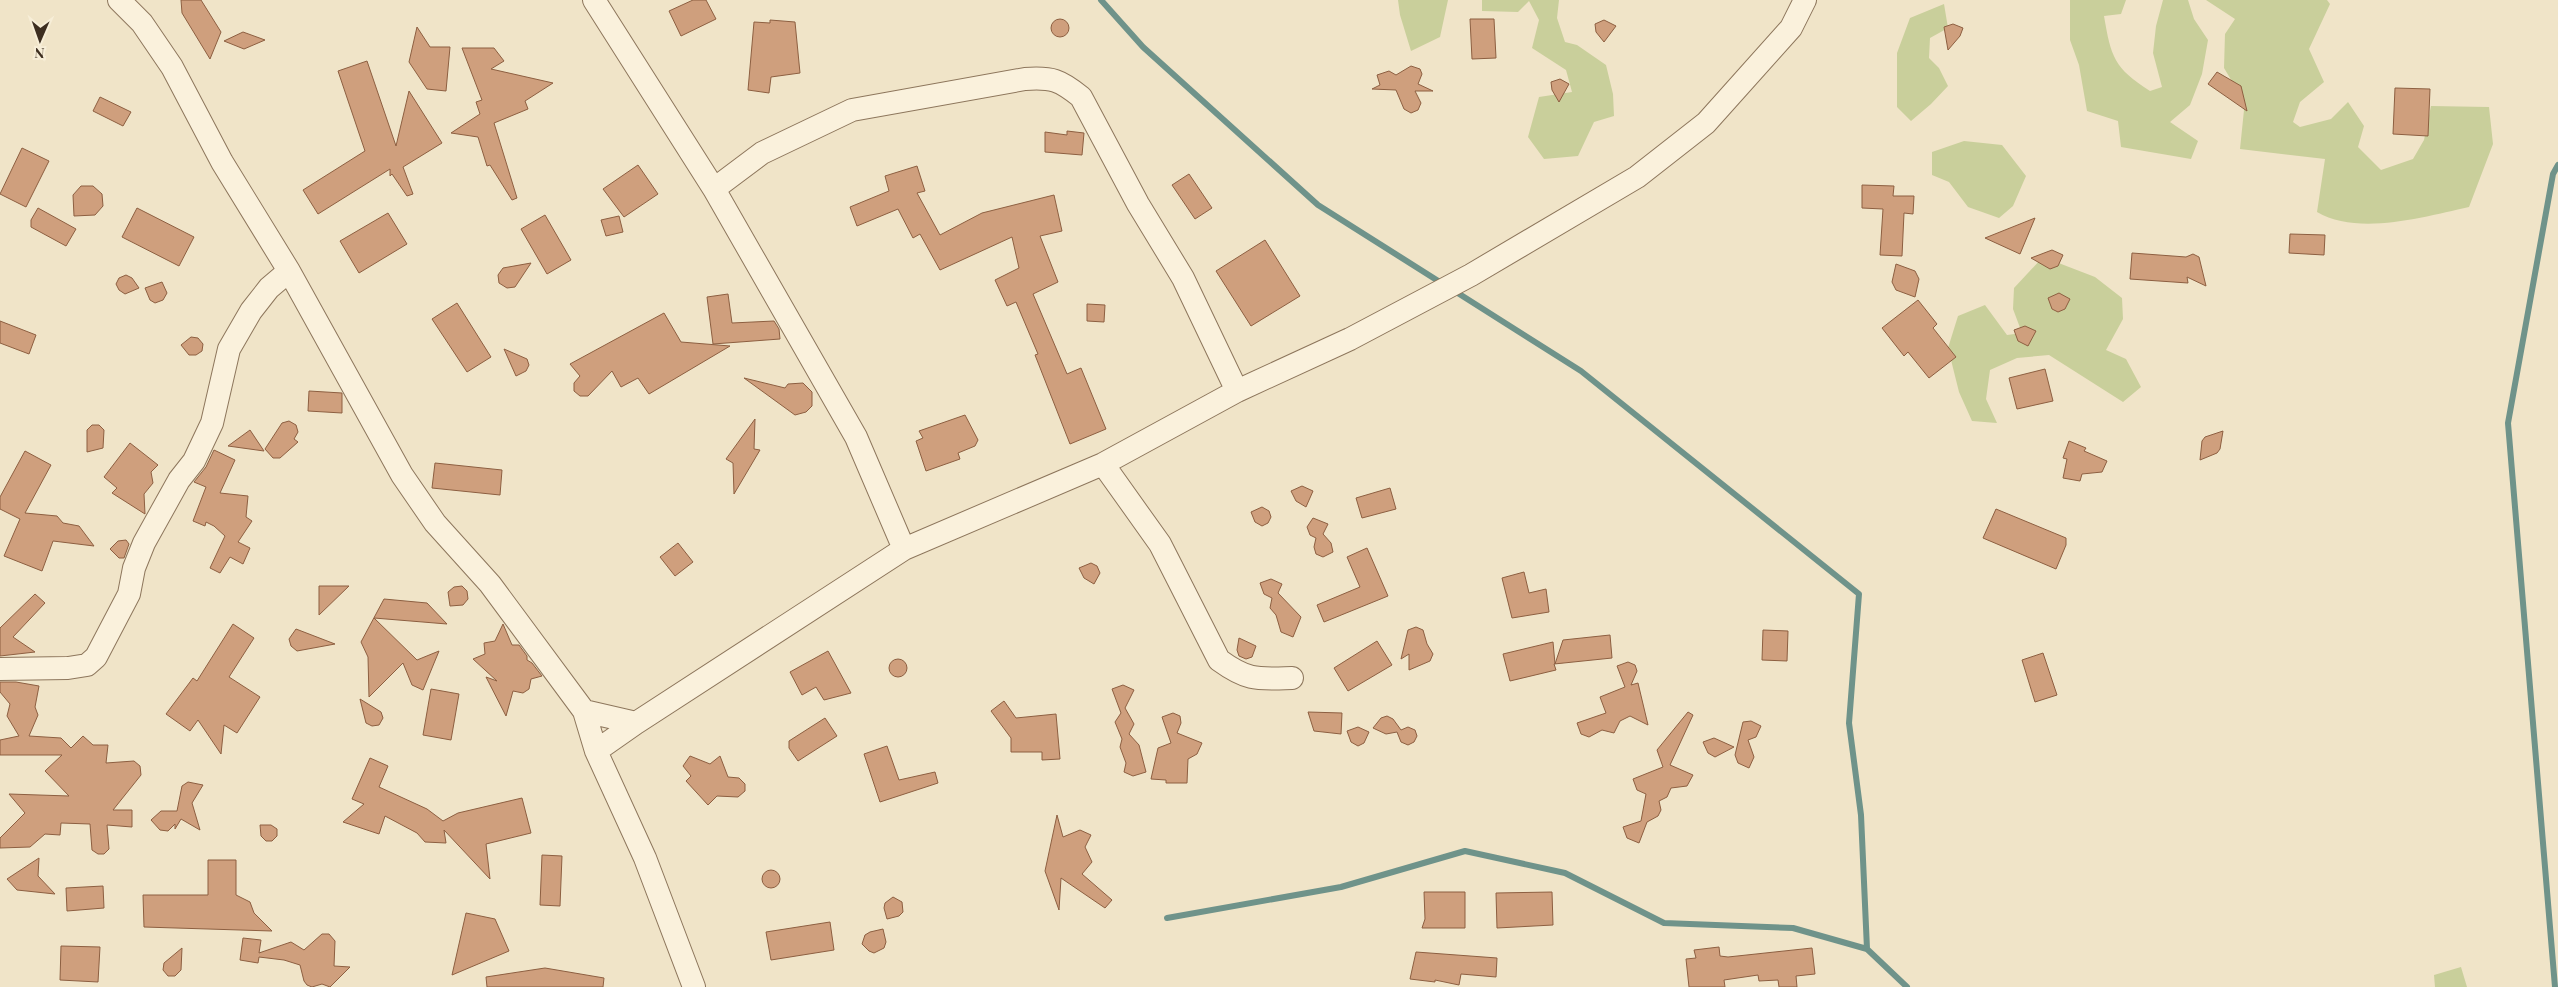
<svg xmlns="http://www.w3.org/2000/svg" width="2558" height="987" viewBox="0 0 2558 987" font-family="'Playfair Display',serif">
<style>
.green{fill:#c9cf9b}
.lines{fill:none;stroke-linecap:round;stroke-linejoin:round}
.stream{stroke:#6f938a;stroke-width:6}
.building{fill:#cf9f7d;stroke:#8d5f41}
.street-casing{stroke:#8d765c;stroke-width:24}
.street{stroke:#faf1dc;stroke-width:22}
</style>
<rect width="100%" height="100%" fill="#f0e4c8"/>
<path class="green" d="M1398,0H1448L1440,37L1411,51L1400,15Z
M1482,0H1559L1557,18L1565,42L1577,45L1606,65L1613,94L1614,116L1594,122L1578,156L1544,159L1528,137L1539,97L1572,92L1566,70L1532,48L1539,20L1529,1L1518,12L1482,11Z
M2070,0H2126L2121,14L2104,16C2111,57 2114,68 2150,91L2162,87L2153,53L2156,26L2163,0H2188L2194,19L2208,40L2202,74L2190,105L2170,122L2198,141L2191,159L2121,147L2118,121L2087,111L2079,65L2070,40Z
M2206,0H2327L2330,4L2309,49L2324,82L2300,102L2293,122L2300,127L2331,119L2348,102L2364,126L2358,147L2381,170L2413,159L2424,140L2431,106L2489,107L2493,144L2469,207C2424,217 2358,236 2317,212L2325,159L2240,149L2244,110L2236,88L2224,68L2225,34L2235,19Z
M1944,4L1948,28L1930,38L1929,58L1939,68L1948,86L1931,104L1911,121L1897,107V53L1910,18Z
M1964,141L2002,145L2026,176L2013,206L1999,218L1968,207L1949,182L1932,175V152Z
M2043,257L2095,277L2122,298L2123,319L2106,350L2126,359L2141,387L2123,402L2049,355L2017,358L1990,370L1986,399L1997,423L1972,421L1959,392L1948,348L1958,316L1985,305L2007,335L2022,333L2013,309L2014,288Z
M2461,967L2467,987H2435L2434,975Z"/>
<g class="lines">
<path class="stream" d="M1101,0L1143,47L1318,205L1443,284
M1453,290L1581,371L1859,594L1849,723L1861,815L1867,949
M1167,918L1341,887L1465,851L1565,873L1664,923L1793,928L1867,949L1907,987
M2555,987L2508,423L2553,174L2558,165"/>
</g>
<path class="building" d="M181,0H201L221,32L210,59L182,13Z
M693,0H706L716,19L681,36L669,11Z
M1470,19H1494L1496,58L1472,59Z
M1051 28a9 9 0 1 1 18 0a9 9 0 1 1-18 0Z
M770,20L795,22L800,73L771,77L769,93L748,90L754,22L770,23Z
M1604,20L1616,26L1604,42L1596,32L1595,24Z
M1953,24L1963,28L1960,36L1948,50L1944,27Z
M417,27L430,47H450L446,91L427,89L409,62Z
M243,32L265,40L244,49L224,41Z
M462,48H494L504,61L491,69L553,83L525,101L528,109L494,123L517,198L512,200L490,165L487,166L478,137L451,133L480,114L476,102L482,100Z
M367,61L396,146L409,91L442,143L403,167L413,194L407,196L392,174L390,176V169L318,214L303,190L365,151L338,71Z
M1411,66L1420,69L1422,74L1418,84L1433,91H1415L1421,103L1418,110L1411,113L1404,109L1396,90L1372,89L1380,85L1377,75L1389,71L1396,75Z
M2217,72L2241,86L2247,111L2208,84Z
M1560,79L1569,84L1559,102L1552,90L1551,82Z
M2395,88L2430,89L2428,136L2393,134Z
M100,97L131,112L123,126L93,111Z
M1067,131L1084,133L1082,155L1045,152V132L1067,135Z
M22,148L49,161L26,207L0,194Z
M638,165L658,194L624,217L603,189Z
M917,166L925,191L917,193L940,235L982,213L1054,195L1062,231L1040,236L1058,282L1033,294L1067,374L1081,368L1106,429L1070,444L1035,355L1038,354L1016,302L1007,306L995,280L1019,268L1012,237L940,270L920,234L913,238L898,209L857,226L850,207L889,191L885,176Z
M1189,174L1212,208L1195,219L1172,185Z
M1862,185L1894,186L1893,196H1914L1913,214L1904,213L1902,256L1880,255L1883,209L1862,208Z
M81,186H93L102,194L103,206L95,215L74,216L73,195Z
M38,208L76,229L66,246L31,227V220Z
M137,208L194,237L179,266L122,237Z
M388,213L407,244L359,273L340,241Z
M545,215L571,260L547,274L521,229Z
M619,216L623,232L606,236L601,220Z
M2035,218L2020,254L1985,238Z
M2290,234L2325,235L2324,255L2289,253Z
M1265,240L1300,296L1251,326L1216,271Z
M2052,250L2063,255L2058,266L2050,269L2031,258Z
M2132,253L2186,257L2193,254L2199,257L2206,286L2187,277L2188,283L2130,279Z
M531,263L515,287L507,288L499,283L498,275L503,268Z
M1896,264L1915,271L1919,279L1915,297L1896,290L1892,282Z
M126,275L132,278L139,288L125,294L119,290L116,284L119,278Z
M162,282L167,293L163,300L155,303L150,300L145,288Z
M2059,293L2070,299L2065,309L2058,312L2052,309L2048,298Z
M728,294L732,323L774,321L779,329L780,339L713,344L707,297Z
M1918,300L1937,324L1933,328L1956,357L1929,378L1908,352L1904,356L1882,328Z
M457,303L491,357L467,372L432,319Z
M1087,304L1105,305L1104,322L1087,321Z
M664,313L681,342L730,346L649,394L638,378L621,387L612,371L588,396H580L574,391V383L580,376L570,364Z
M0,321L36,335L29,354L0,343Z
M2025,326L2036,331L2028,346L2018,341L2014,330Z
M191,337L198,338L203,344L202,351L196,355H189L181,345Z
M504,349L527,359L529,365L526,371L516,376Z
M2045,369L2053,401L2017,409L2009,378Z
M744,378L785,388L788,384L803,383L812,392V406L806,412L795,415Z
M309,391L342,393V413L308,411Z
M965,415L978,440L975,446L958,453L960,459L926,471L916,441L923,438L919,431Z
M755,419L754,449L760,450L734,494L733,463L726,459Z
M289,421L296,425L298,432L294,439L298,442L280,458H273L265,449L282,423Z
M92,425H99L104,430L103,448L87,452V430Z
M250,430L264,451L228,446Z
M2223,431L2220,449L2217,453L2200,460L2202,441L2205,437Z
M2069,441L2086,448L2084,451L2107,461L2102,472L2082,474L2080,481L2063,478L2067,459L2063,458Z
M130,443L158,465L151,472L153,483L144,494L145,514L112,493L117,488L104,477Z
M214,450L235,460L220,493L248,496L246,517L252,521L238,542L250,548L243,564L230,557L220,573L210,568L225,536L214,526L206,522L205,526L193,521L206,487L194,482L206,467Z
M25,451L51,465L25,513L57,516L63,523L79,526L94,546L53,541L42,571L4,556L20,519L0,509V497Z
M435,463L502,470L500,495L432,488Z
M1302,486L1313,491L1306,507L1296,501L1291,491Z
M1390,488L1396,509L1362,518L1356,498Z
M1262,507L1269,511L1271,517L1268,523L1262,526L1255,522L1251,512Z
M1996,509L2066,538V545L2056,569L1983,538Z
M1313,518L1328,524L1323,534L1331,543L1333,552L1323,557L1316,554L1314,547L1316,538L1310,535L1307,527Z
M126,540L129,544L124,558H119L110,549L118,541Z
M678,543L693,562L675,576L660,557Z
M1367,548L1388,596L1324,622L1317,605L1360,587L1347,557Z
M1091,563L1097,566L1100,573L1094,584L1084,578L1079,568Z
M1524,572L1529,593L1546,589L1549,612L1512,618L1502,578Z
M1271,579L1282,584L1278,593L1301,617L1293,637L1281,632L1276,615L1270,608L1272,598L1264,594L1260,583Z
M319,586H349L319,615Z
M462,586L467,591L468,599L463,605L450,606L448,592L454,587Z
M35,594L45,603L13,637L35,652L0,656V628Z
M384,599L427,603L447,624L374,618L417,660L439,651L423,690L412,685L403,663L369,697L368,657L361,642Z
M233,624L254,638L229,677L260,697L237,733L224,725L221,754L198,720L190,731L166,714L193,678L197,681Z
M503,624L512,645H519L527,656V660L532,663L542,676L531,679L529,689L523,693L513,691L506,716L486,677L497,681L473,659L485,654L484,643L495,641Z
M1416,627L1423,630L1427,644L1433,654L1430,661L1409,670V654L1401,659L1408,630Z
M296,629L335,644L297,651L291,646L289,639Z
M1763,630L1788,631L1787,661L1762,660Z
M1610,635L1612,658L1554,664L1556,670L1510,681L1503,654L1553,642L1555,664L1563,640Z
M1239,638L1256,646L1252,657L1246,659L1239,656L1237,650Z
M1377,641L1392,665L1348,691L1334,668Z
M828,651L851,693L824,700L816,687L802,695L790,672Z
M2043,653L2057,695L2035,702L2022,660Z
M889 668a9 9 0 1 1 18 0a9 9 0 1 1-18 0Z
M1628,662L1635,665L1637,671L1631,685L1638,683L1648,725L1630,716L1620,721L1614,733L1602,730L1589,737L1581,734L1577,723L1606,713L1600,697L1625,687L1617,666Z
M0,682H16L39,686L35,707L38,715L29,736L61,738L71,748L83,736L93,745H108L106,763L134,761L140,766L141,775L113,810H132V827L107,825L109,849L104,854H98L92,850L90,824L61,823L60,835L45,834L30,847L0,848V838L25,813L9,794L69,796L45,771L62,755H0V740L19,736L7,716L10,704L0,692Z
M1123,685L1134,690L1125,708L1134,724L1129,734L1139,745L1146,772L1133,776L1124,772L1126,763L1120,747L1122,739L1115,722L1121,713L1112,689Z
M431,689L459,694L451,740L423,735Z
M360,699L381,712L383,718L379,725L372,726L366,723Z
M1004,701L1016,718L1056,714L1060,759L1042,760V752H1011V738L991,711Z
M1308,712L1342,713L1341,734L1314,731Z
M1688,712L1693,715L1670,765L1693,775L1687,786L1671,788L1667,797L1659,801L1661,810L1658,816L1647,822L1639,843L1627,838L1623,827L1641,821L1646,794L1637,790L1633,779L1663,767L1657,750Z
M1173,713L1180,716L1181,723L1177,733L1202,743L1197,754L1188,759L1187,783H1166V780L1151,779L1158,748L1171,743L1162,717Z
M1387,716L1393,719L1401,730L1408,727L1415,730L1417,736L1414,742L1408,745L1401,742L1397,732L1386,734L1373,728L1381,718Z
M825,718L837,736L798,761L789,748V741Z
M1751,721L1761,726L1756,737L1748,740L1754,757L1749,768L1738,763L1735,755L1743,722Z
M1358,727L1369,732L1364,743L1358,746L1351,742L1347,731Z
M1714,738L1734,747L1715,757L1708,753L1703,742Z
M887,746L899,780L935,772L938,783L880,802L864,754Z
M690,756L710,764L720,756L728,777L739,778L745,784V791L738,797L717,796L708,805L686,781L691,776L683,766Z
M370,758L388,766L379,787L427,809L443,821L458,813L522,798L531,833L486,844L490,879L444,830L446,843L425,842L417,833L385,816L379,834L343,822L364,804L352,799Z
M188,782L203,785L192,803L200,830L181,819L175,829V824L168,831L160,830L151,820L161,811H177L182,786Z
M1057,815L1063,837L1080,830L1091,835L1085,847L1092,862L1082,874L1112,900L1105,908L1061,878L1059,910L1045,871Z
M260,825H271L277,829V836L272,841H266L261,836Z
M542,855L562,856L560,906L540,905Z
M39,858L38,876L55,894L17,890L7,879Z
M208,860H236V895L250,902L254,913L272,931L144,927L143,895H208Z
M762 879a9 9 0 1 1 18 0a9 9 0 1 1-18 0Z
M103,886L104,908L67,911L66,888Z
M1424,892H1465V928H1422L1425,919Z
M1552,892L1553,925L1497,928L1496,893Z
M893,897L902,902L903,912L899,916L887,919L884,908L885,903Z
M466,913L495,919L509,951L452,975Z
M830,922L834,950L771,960L766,932Z
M883,929L886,942L884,948L874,953L869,951L862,944L865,935L870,932Z
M322,934H329L335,941L334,966L350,967L330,987L322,984L312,987L307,985L304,981L300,965L284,960L259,957L258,963L240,960L243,938L261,940L259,953L291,942L304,950Z
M61,946L100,947L98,982L60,980Z
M1719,947L1720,956L1728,957L1812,948L1815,974L1796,976L1797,987H1779L1778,980L1759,981L1758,975L1724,980L1725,987H1689L1686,959L1696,958L1694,950Z
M182,948L181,970L175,976H168L163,970L164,963Z
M1416,952L1497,958L1496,977L1461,974L1459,985L1435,980V982L1410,979Z
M545,968L604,978L603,987H487L486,977Z"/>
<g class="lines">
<defs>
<path id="street" d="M119,0L142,23L172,67L222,162L289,271L402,475L435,523L490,584L584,711L596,751L645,858L694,987
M594,0L714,189L856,437L904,549
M714,189L762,153L852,110L1025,79C1052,77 1060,80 1081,97L1138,204L1183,278L1237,391
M1103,464L1160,544L1219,660C1248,681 1257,679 1292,678
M0,669L68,668L87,665L96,657L129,594L134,568L144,543L179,480L194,461L212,423L229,349L251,311L269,288L289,271
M584,711L636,723L904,549L1103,464L1237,391L1350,339L1471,275L1637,177L1706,123L1791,28L1805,0
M596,751L636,723"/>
</defs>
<use href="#street" class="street-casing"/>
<use href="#street" class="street"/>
</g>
<g transform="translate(40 40) rotate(182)" stroke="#f7eed8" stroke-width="4" paint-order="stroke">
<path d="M0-4L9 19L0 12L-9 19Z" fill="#3d2e20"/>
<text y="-8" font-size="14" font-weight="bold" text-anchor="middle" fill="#3d2e20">N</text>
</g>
</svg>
